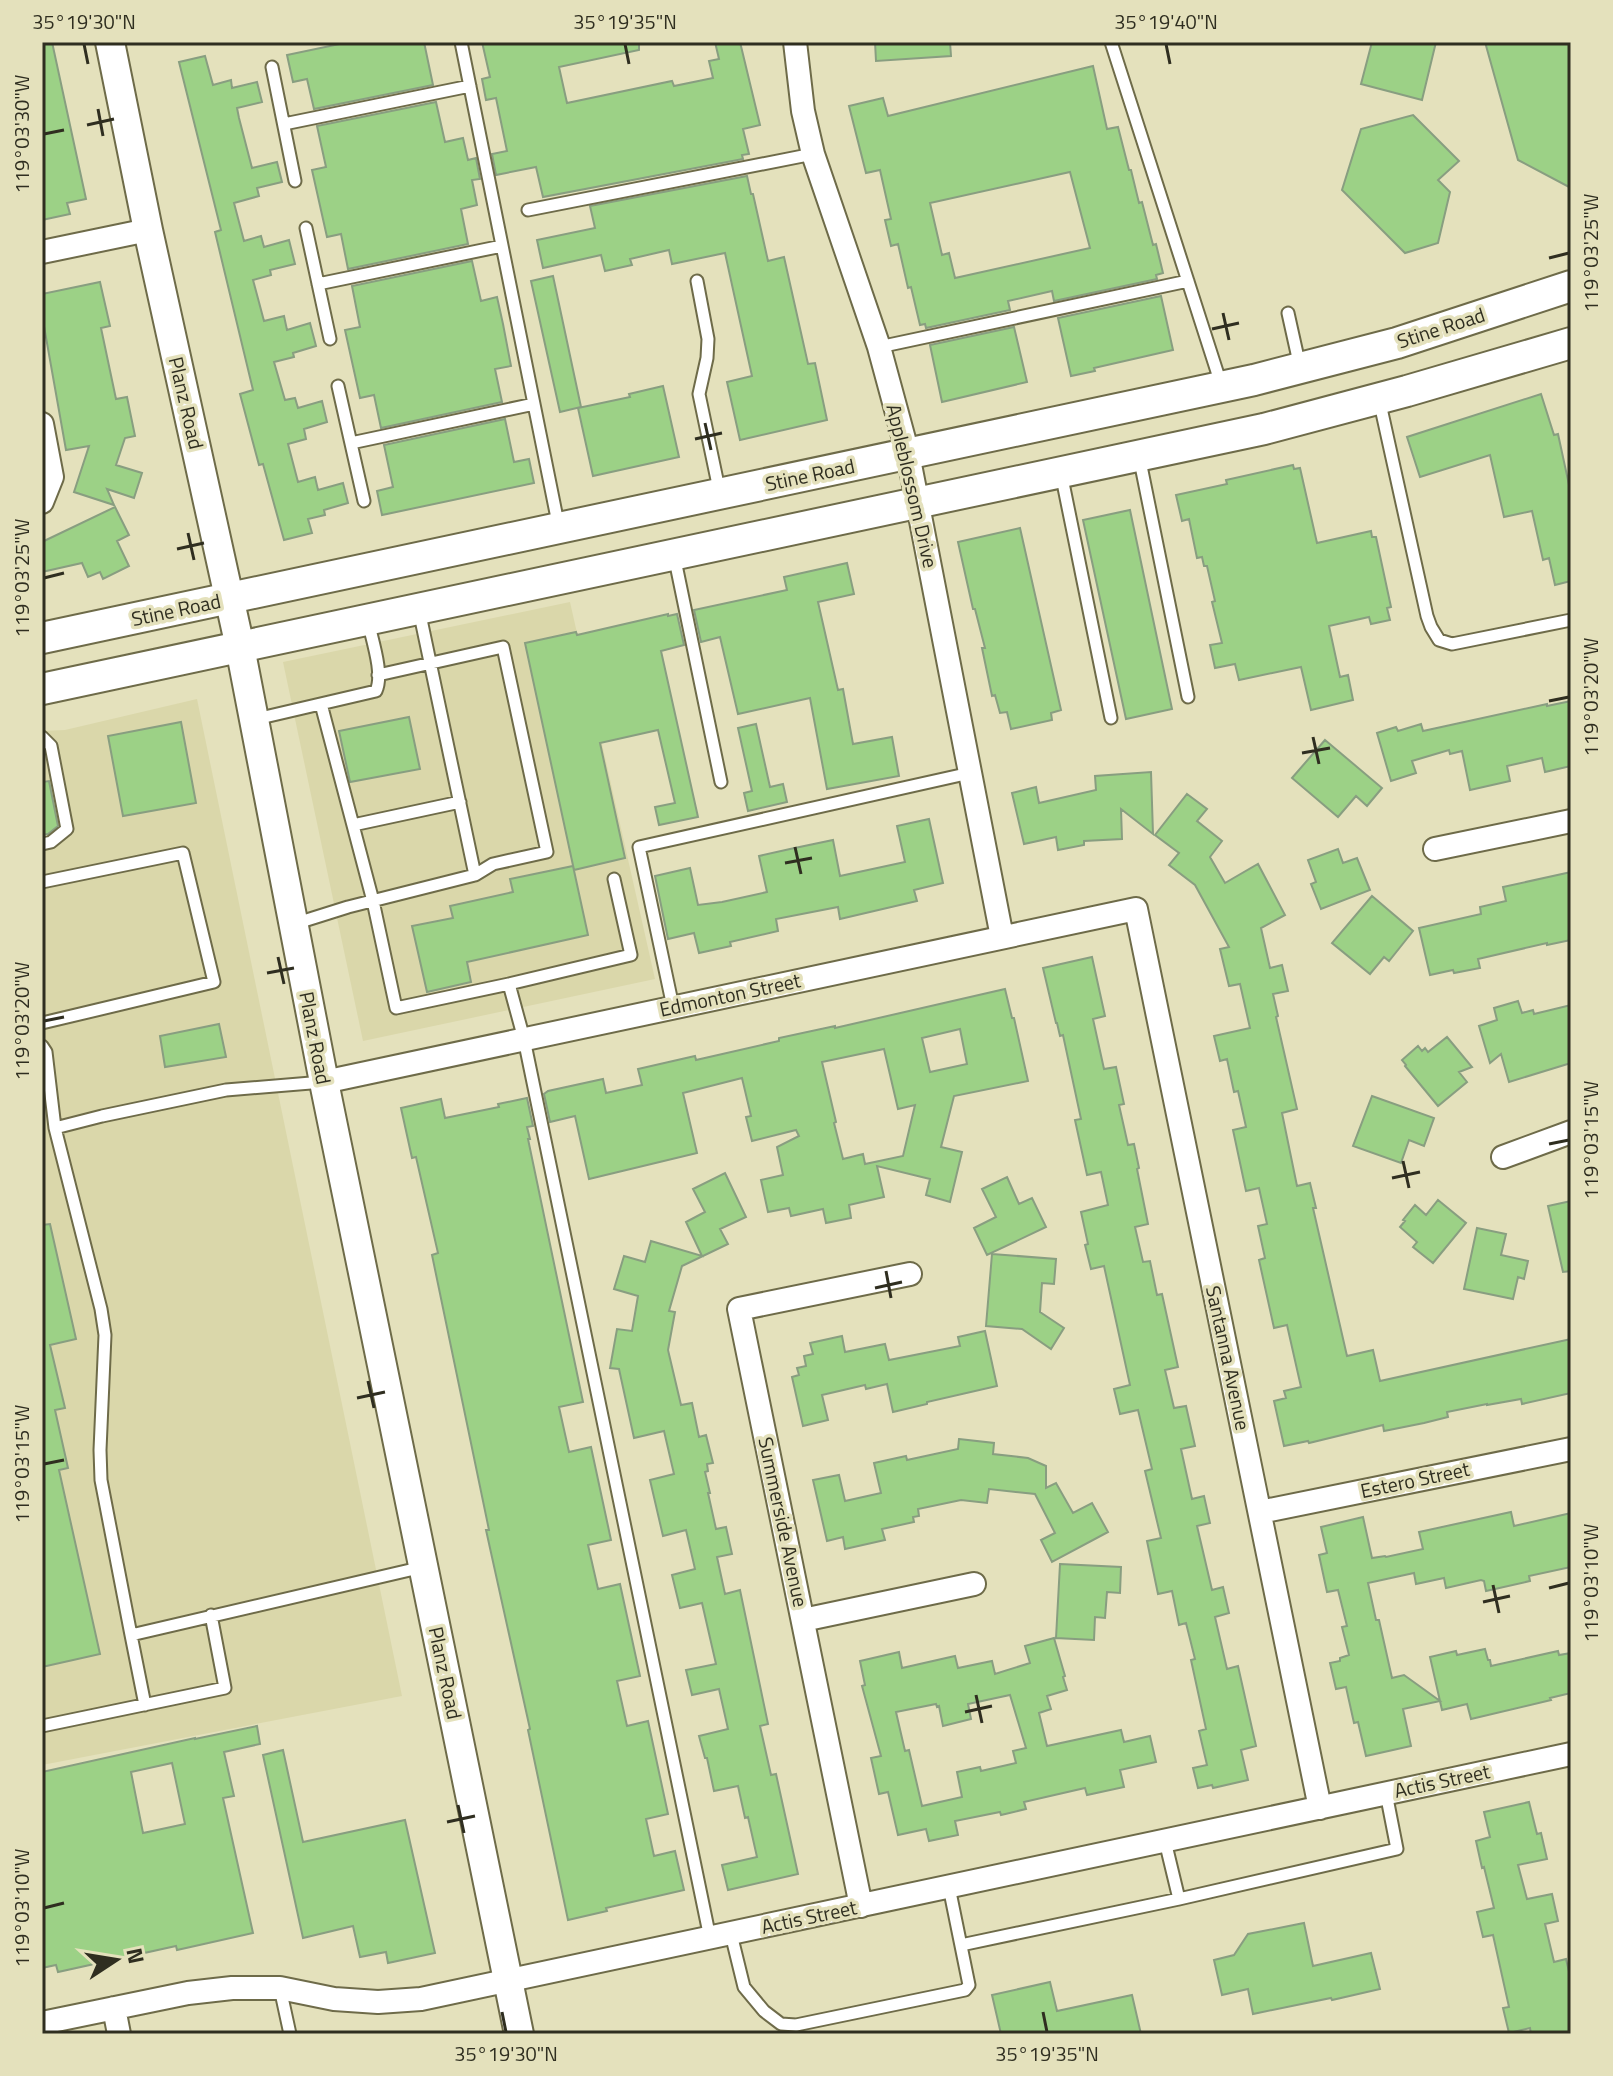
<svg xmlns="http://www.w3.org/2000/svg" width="1613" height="2076" viewBox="0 0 1613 2076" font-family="'Titillium Web',sans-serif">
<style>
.built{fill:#dad7aa}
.building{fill:#9cd186;stroke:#889e80;stroke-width:2;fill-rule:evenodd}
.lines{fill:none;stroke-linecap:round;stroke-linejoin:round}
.service-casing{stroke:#6e6b49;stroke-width:15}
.minor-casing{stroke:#6e6b49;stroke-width:26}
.tertiary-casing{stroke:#6e6b49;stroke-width:32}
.secondary-casing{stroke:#6e6b49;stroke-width:34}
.service{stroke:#fff;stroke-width:11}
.minor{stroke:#fff;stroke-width:22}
.tertiary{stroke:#fff;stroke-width:28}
.secondary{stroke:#fff;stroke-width:30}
.ticks{fill:none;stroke:#2f2e20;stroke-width:3}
.labels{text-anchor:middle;stroke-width:7;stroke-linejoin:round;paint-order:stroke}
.street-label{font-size:20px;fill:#2f2e20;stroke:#e4e1bc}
.neatline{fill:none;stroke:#2f2e20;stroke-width:3}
.ticks-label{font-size:20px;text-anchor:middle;fill:#2f2e20}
</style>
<rect width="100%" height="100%" fill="#e4e1bc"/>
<path class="built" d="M570,602L655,979L363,1041L283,662Z
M197,699L402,1696L42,1765V731L65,730Z"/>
<path class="building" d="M42,42H52L86,199L67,203L70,214L42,220Z
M349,42H424L433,85L314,109L307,79L293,82L287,55Z
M482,42H639V50L559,67L567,103L672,81L674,86L713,78L709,61L719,59L715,42H740L760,125L743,129L749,154L742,155L743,159L543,197L536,167L496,175L492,154L507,151L496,98L486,100L482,79L490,77Z
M875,42H950L951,56L876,61Z
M1372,42H1436L1422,100L1361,84Z
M1485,42H1571V188L1518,160Z
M205,56L213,85L231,80L232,88L257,82L262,102L237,108L239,118L252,168L277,162L282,182L257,188L259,196L234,203L244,241L261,236L264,247L289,240L295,264L270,270L271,275L253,280L264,321L284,316L287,330L310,323L316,346L293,353L294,357L274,362L285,400L295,398L298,408L322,401L327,422L304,429L306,439L288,444L298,482L315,477L318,490L343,483L348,503L324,510L325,515L308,519L312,533L284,540L263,464L259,465L240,394L253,390L215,232L221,230L179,62Z
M1093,66L1107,129L1118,127L1129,170H1131L1139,203L1142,202L1153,245L1156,244L1163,273L1156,275L1157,279L1054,301L1052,291L1008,301L1010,310L926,328L925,324L920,325L911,287L908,288L898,244L891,246L885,220L891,219L880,170L866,173L849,106L883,98L888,116ZM1070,172L1090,248L955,278L949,253L942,255L930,203Z
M436,102L445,142L463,138L468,160L476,158L480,179L472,180L477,205L461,209L468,244L348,269L341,234L327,237L312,170L326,167L317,126Z
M1413,115L1459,161L1438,180L1450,192L1438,243L1405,253L1342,190L1361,129Z
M747,176L751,194H753L768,261L784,257L808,364L815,363L827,420L740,440L727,382L752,376L725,253L672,264L669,250L630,259L632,265L605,271L601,255L543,268L537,240L595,228L590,206Z
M472,261L481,301L497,297L503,324L511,366L495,369L502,402L381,428L374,395L360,398L345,330L360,327L352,286Z
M553,276L581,407L560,412L531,281Z
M100,282L110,326L101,328L116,399L127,397L135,436L125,438L116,465L142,473L134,498L107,489L114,505L74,492L89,446L66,450L42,315V294Z
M1161,296L1173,350L1094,368L1095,371L1071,376L1058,318Z
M1014,327L1027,382L942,402L930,345Z
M663,386L679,457L593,476L578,408L630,397L629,394Z
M1541,394L1554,435L1558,434L1571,494V581L1555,585L1549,558L1543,560L1532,511L1504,517L1490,455L1420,477L1407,437Z
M505,419L514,462L529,459L534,483L382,515L377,491L393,487L384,445Z
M1293,465L1294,469L1300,468L1317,543L1371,531L1372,537H1376L1391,607L1387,608L1390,620L1371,624L1369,617L1329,626L1340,677L1348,675L1353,700L1311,710L1301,667L1239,680L1235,664L1215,668L1210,645L1222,643L1212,602L1215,601L1207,566H1204L1202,557L1197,558L1189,519L1182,521L1176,495L1227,484L1226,480Z
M115,507L129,535L117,541L129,566L103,579L100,572L88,577L82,563L42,572V542Z
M1130,510L1172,709L1126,719L1083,520Z
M1020,528L1061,710L1051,713L1052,720L1011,729L1007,712L1000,713L995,695L992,696L982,648H985L975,609H973L958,542Z
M847,563L854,594L818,602L838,690L843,689L853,744L892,737L899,776L827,789L810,698L738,714L720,637L701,642L694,610L787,590L784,577Z
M668,614V616L677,614L684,645L661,651L698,817L659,825L655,807L675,803L658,730L600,743L625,858L574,870L525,643L576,632L577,635Z
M1571,701V766L1545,772L1542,758L1507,766L1510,781L1470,790L1462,751L1450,754L1449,750L1412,761L1416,773L1391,781L1377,733L1396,727L1398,731L1421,724L1423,731L1547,704V706Z
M409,717L420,769L350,782L339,731Z
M181,722L196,803L123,816L108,736Z
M756,724L770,787L783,784L787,802L748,811L744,793L752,791L738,728Z
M1325,740L1382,788L1367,806L1356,796L1338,817L1292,778Z
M1151,772L1153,834L1121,809L1122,839L1084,841V845L1058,850L1056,837L1024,844L1012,793L1036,787L1039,803L1096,790L1095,776Z
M49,781L58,826L48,834L42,835V782Z
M1187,794L1207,809L1197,821L1222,841L1210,857L1225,883L1258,864L1285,915L1261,928L1270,968L1282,965L1288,991L1273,994L1278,1016L1276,1017L1297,1109L1282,1113L1297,1186L1310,1183L1316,1208H1313L1347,1356L1373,1350L1380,1381L1571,1339V1393L1522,1404L1521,1399L1487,1405V1404L1447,1412L1448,1417L1424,1423L1384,1431L1383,1425L1309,1443L1308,1441L1284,1446L1274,1401L1286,1398L1284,1391L1301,1387L1287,1325L1274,1328L1259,1260L1265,1258L1258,1226L1267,1224L1259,1188L1246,1191L1233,1130L1246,1127L1238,1091L1234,1092L1227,1059L1220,1061L1214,1036L1250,1028L1240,984L1229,986L1220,949L1229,947L1195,885L1169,865L1179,853L1155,835Z
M929,819L943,883L914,890L917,901L840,919L838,907L776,919L778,931L730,942L731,946L699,953L694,933L668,939L655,876L690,868L698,905L722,902L767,892L759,856L790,849L833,840L840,876L905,862L897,826Z
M1338,849L1343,863L1357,858L1370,890L1321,909L1311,884L1316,882L1308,860Z
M573,866L588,935L467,962L471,982L427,992L412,926L453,918L450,906L513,892L510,879Z
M1571,872V940L1547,945V943L1478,959L1480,968L1454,973L1453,970L1430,975L1419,928L1481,914L1480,907L1506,901L1503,887Z
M1372,896L1413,931L1389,961L1384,957L1370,974L1332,943Z
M1092,957L1105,1016L1093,1019L1104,1069L1116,1067L1124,1104L1119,1105L1128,1145L1134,1144L1139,1168L1137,1169L1148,1224L1135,1227L1143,1262L1150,1261L1157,1295L1162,1294L1178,1367L1165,1370L1174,1408L1186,1406L1195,1446L1181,1449L1192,1499L1204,1496L1210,1523L1197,1526L1212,1590L1223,1587L1229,1613L1215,1617L1227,1669L1238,1666L1256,1746L1241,1750L1248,1780L1213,1788L1212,1785L1198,1788L1193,1768L1207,1765L1199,1731L1206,1729L1191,1660L1195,1659L1186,1623L1179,1625L1172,1591L1158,1594L1147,1541L1161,1538L1145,1471L1152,1469L1138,1410L1120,1414L1114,1389L1130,1385L1104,1266L1091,1269L1085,1245L1088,1244L1081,1212L1108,1205L1101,1172L1087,1175L1075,1120L1081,1119L1063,1035L1060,1036L1057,1023H1056L1043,968Z
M1005,989L1012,1018H1014L1028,1081L954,1096L941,1147L962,1152L950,1202L926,1195L930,1179L877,1166L884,1197L849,1205L851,1218L826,1223L823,1209L791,1216L789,1208L768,1212L761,1180L783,1175L777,1147L799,1136L796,1130L752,1141L746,1117L751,1116L742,1078L683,1093L697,1153L589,1179L575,1116L550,1122L544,1094L548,1091L603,1079L606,1093L642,1085L638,1069L695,1056L696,1060L779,1041V1038L835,1026V1028ZM960,1029L967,1064L930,1072L922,1038ZM884,1049L898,1109L915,1105L903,1156L865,1164L863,1154L843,1159L834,1123L836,1122L822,1062Z
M1518,1001L1522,1013L1533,1010L1534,1014L1571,1005V1063L1509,1082L1501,1054L1490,1063L1479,1026L1497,1020L1494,1008Z
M219,1024L226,1057L165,1067L160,1036Z
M1447,1037L1472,1067L1459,1072L1467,1082L1438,1106L1405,1066L1406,1065L1402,1060L1418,1046L1422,1051L1425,1048L1428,1052Z
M1372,1096L1434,1118L1424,1146L1409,1140L1401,1163L1353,1146Z
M527,1098L533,1126L527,1127L530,1139H528L583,1402L559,1407L569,1452L591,1447L611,1540L588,1545L598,1589L620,1584L640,1676L617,1681L627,1726L648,1721L668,1814L646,1819L654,1856L675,1851L684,1890L606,1908L607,1911L568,1920L528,1730L530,1729L486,1530H489L432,1255L438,1253L416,1157L412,1158L401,1108L441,1099L445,1118L499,1107L498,1104Z
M725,1173L746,1217L720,1229L728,1244L682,1266L669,1311L675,1312L668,1350L681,1405L692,1403L699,1437L706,1435L713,1463L707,1464L708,1471L705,1472L710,1493H708L716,1529L726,1527L732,1554L717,1557L725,1594L740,1590L768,1724L760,1726L771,1775L776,1774L798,1874L728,1890L722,1865L757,1857L748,1817L745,1818L738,1786L714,1791L707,1758H705L699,1736L728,1729L719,1689L692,1695L686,1670L716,1664L702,1603L680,1608L672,1575L695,1569L686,1530L663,1536L650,1480L674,1474L664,1431L634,1438L619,1369L610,1368L617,1329L632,1331L638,1296L614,1289L624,1256L645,1262L651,1241L702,1256L686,1222L705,1212L693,1189Z
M1007,1177L1019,1204L1032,1198L1046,1227L987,1255L974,1228L996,1217L982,1189Z
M1438,1200L1466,1223L1433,1263L1413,1247L1417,1242L1400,1227L1405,1221L1403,1220L1415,1205L1426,1215Z
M1571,1201V1271L1563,1272L1548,1206Z
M50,1224L76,1339L50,1345L65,1408L55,1410L68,1468L59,1470L100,1654L42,1667V1225Z
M1477,1228L1506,1234L1501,1255L1528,1261L1524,1279L1518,1277L1513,1299L1464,1289Z
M992,1254L1056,1259L1054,1284L1042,1283L1040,1312L1064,1328L1051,1349L1022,1329L986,1326Z
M985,1331L997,1386L927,1402V1404L893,1412L887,1384L866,1389L865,1385L822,1395L828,1420L803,1426L792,1377L799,1375L797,1368L806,1366L804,1356L813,1354L810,1343L842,1336L845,1352L885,1344L889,1360L960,1346L958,1337Z
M959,1439L994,1443L993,1454L1028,1458L1046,1466V1488L1056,1483L1073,1513L1092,1503L1108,1532L1052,1562L1041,1540L1055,1533L1035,1494L989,1489L987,1503L961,1500L918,1509L919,1516L913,1517L914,1522L882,1529L885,1540L845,1549L843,1537L827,1541L813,1480L839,1475L845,1501L881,1493L874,1463L906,1456L907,1460L958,1449Z
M1511,1512L1514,1526L1571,1513V1567L1529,1576L1530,1581L1486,1591L1484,1581L1481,1580L1446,1588L1444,1578L1416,1584L1414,1573L1368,1583L1376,1620H1379L1392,1678L1404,1675L1440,1701L1403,1709L1411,1746L1366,1756L1358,1722L1354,1723L1346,1687L1336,1689L1330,1663L1340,1661V1658L1349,1655L1342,1627L1347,1626L1338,1590L1327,1592L1319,1555L1327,1553L1321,1527L1363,1517L1372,1558L1385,1556L1386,1557L1423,1549L1419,1532Z
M1060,1564L1121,1567L1120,1593L1107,1592L1105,1618L1095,1617L1094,1640L1056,1638Z
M1054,1638L1065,1676L1063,1677L1067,1690L1047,1696L1051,1709L1039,1713L1047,1746L1121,1730L1124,1742L1150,1736L1156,1762L1120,1770L1124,1787L1087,1795L1085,1788L1024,1802L1026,1809L1001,1815L1000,1812L955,1821L958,1835L929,1841L926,1829L898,1835L888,1792L879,1794L871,1758L881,1756L862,1686L865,1685L860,1661L899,1652L902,1668L955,1656L958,1668L992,1661L995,1674L1030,1663L1025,1646ZM1010,1695L1026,1748L1013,1751L1016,1763L981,1771L980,1767L957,1772L962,1797L922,1806L909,1750L905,1751L896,1712L936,1704L937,1707L939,1706L943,1726L971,1719L968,1704Z
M1485,1649L1488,1660H1490L1491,1666L1558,1651L1559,1655L1571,1653V1693L1550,1698L1551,1700L1471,1719L1467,1704L1442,1710L1430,1657L1456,1651L1457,1655Z
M257,1726L260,1744L224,1752L234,1796L223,1798L253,1933L177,1950L176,1946L58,1972L56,1965L42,1968V1772L195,1738V1739ZM172,1763L185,1824L143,1833L131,1772Z
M283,1750L303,1842L405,1820L435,1953L388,1963L386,1952L360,1957L353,1926L303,1938L263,1755Z
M1529,1802L1537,1834L1541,1833L1547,1859L1518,1865L1527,1899L1552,1894L1558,1921L1545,1924L1554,1962L1566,1959L1571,1980V2034H1531L1530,2028L1509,2033L1503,2008L1509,2007L1493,1935L1483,1937L1477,1912L1494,1908L1484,1867L1482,1868L1476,1841L1490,1837L1484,1812Z
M1304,1923L1313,1966L1371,1953L1380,1989L1332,2000L1331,1998L1253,2014L1248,1989L1222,1995L1214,1960L1234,1955L1248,1934Z
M1050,1982L1057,2011L1132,1995L1141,2034H1001L992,1995Z"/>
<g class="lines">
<defs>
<path id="service" d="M461,42L559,528
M1111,42L1221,384
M272,67L295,181
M284,124L470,86
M528,210L813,154
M306,228L330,339
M697,281L708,339L707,358L699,394L720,494
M318,284L502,246
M1288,313L1300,367
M879,347L1188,281
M338,386L364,501
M1379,399L1427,616L1431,627L1439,640L1452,644L1571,620
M351,443L534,404
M1139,456L1188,697
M1061,473L1111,718
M674,555L721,782
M378,675L503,647L547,852L493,864L475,875
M321,704L373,901L396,1008L509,984L524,1039L710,1938
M256,719L376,691C384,674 372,640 368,621
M42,737L51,746L67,829L51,842L42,844
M353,825L460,802
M42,882L183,853L214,982L42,1023
M294,924L348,907L475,875L419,610
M509,984L631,955L614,879
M673,1007L639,847L970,773
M42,1046L46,1052L55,1128L101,1309L105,1335L100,1450L101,1480L131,1635L423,1567
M55,1128L102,1116L226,1090L323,1082
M131,1635L145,1705
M42,1726L225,1688L211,1615
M1165,1841L1179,1899
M731,1934L744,1987L764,2011L781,2024L796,2025L965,1990L969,1985L949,1887
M961,1945L1179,1899L1397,1849L1386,1793
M280,1988L290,2034"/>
<path id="minor" d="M795,42L803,111L813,154L879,347L908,454L1002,937
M42,252L148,230
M42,424L52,477L42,502
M1435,849L1571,821
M324,1082L1136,909L1320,1808
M1503,1157L1571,1132
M1260,1512L1571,1449
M803,1620L974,1584
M861,1906L739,1309L910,1274
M114,2008L119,2034
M42,2023L188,1993L232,1988H280L334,1999L378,2002L421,1999L1571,1754"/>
<path id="tertiary" d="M110,42L148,230L240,647L324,1082L519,2034"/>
<path id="secondary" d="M42,638L1254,380L1397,343L1571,286
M42,689L1264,429L1407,391L1571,343"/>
</defs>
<use href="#service" class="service-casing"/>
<use href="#minor" class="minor-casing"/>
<use href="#tertiary" class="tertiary-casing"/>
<use href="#secondary" class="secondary-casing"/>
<use href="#service" class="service"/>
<use href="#minor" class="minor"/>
<use href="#tertiary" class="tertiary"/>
<use href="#secondary" class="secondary"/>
</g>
<path class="ticks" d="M84,44L88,64M625,44L629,64M1166,44L1170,64M98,109L103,136M87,125L114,119M44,134L64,130M1549,258L1569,253M1223,313L1229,340M1212,329L1239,323M705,423L711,450M695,439L722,433M188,533L194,560M177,549L204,543M44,578L64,573M1549,701L1569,697M1313,737L1319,764M1302,753L1330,748M795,847L801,874M785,863L812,858M278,957L284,984M267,973L294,968M44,1021L64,1017M1549,1144L1569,1140M1403,1161L1409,1188M1392,1178L1420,1172M886,1271L891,1298M875,1288L902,1282M368,1381L374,1408M357,1398L385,1392M44,1464L64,1460M1493,1585L1499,1613M1549,1588L1569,1583M1483,1602L1510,1596M976,1695L982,1723M965,1712L992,1706M458,1805L464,1833M447,1822L475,1816M44,1908L64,1903M502,2012L506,2032M1043,2012L1047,2032"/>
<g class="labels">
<g class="street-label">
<text transform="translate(1441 328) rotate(-18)" y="7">Stine Road</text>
<text transform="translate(186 403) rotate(77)" y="7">Planz Road</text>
<text transform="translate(810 475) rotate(-12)" y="7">Stine Road</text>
<text transform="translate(912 486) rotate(77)" y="7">Appleblossom Drive</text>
<text transform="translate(176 610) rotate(-12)" y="7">Stine Road</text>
<text transform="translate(730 995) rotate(-12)" y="7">Edmonton Street</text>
<text transform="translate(315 1038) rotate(79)" y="7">Planz Road</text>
<text transform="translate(1228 1358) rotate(78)" y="7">Santanna Avenue</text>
<text transform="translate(1415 1480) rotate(-12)" y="7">Estero Street</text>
<text transform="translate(783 1522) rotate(78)" y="7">Summerside Avenue</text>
<text transform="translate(445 1673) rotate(78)" y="7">Planz Road</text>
<text transform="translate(1442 1781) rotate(-12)" y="7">Actis Street</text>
<text transform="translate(809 1917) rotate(-12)" y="7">Actis Street</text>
</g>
</g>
<rect width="1613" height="2076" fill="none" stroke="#e4e1bc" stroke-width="88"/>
<g transform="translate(116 1960) rotate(78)" stroke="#e4e1bc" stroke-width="6" paint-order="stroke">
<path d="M0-6L14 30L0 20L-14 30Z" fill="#2f2e20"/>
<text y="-12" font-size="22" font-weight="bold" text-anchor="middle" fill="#2f2e20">N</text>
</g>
<rect x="44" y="44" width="1525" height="1988" class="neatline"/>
<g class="ticks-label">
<text x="84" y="29">35°19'30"N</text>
<text x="625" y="29">35°19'35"N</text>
<text x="1166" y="29">35°19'40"N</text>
<text transform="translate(22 134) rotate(-90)" y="7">119°03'30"W</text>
<text transform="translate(1591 253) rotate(-90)" y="7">119°03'25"W</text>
<text transform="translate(22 578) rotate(-90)" y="7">119°03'25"W</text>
<text transform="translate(1591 697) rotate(-90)" y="7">119°03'20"W</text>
<text transform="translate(22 1021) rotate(-90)" y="7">119°03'20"W</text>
<text transform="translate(1591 1140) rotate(-90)" y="7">119°03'15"W</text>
<text transform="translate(22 1464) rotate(-90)" y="7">119°03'15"W</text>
<text transform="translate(1591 1583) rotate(-90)" y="7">119°03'10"W</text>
<text transform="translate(22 1908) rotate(-90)" y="7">119°03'10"W</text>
<text x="506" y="2061">35°19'30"N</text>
<text x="1047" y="2061">35°19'35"N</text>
</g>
</svg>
